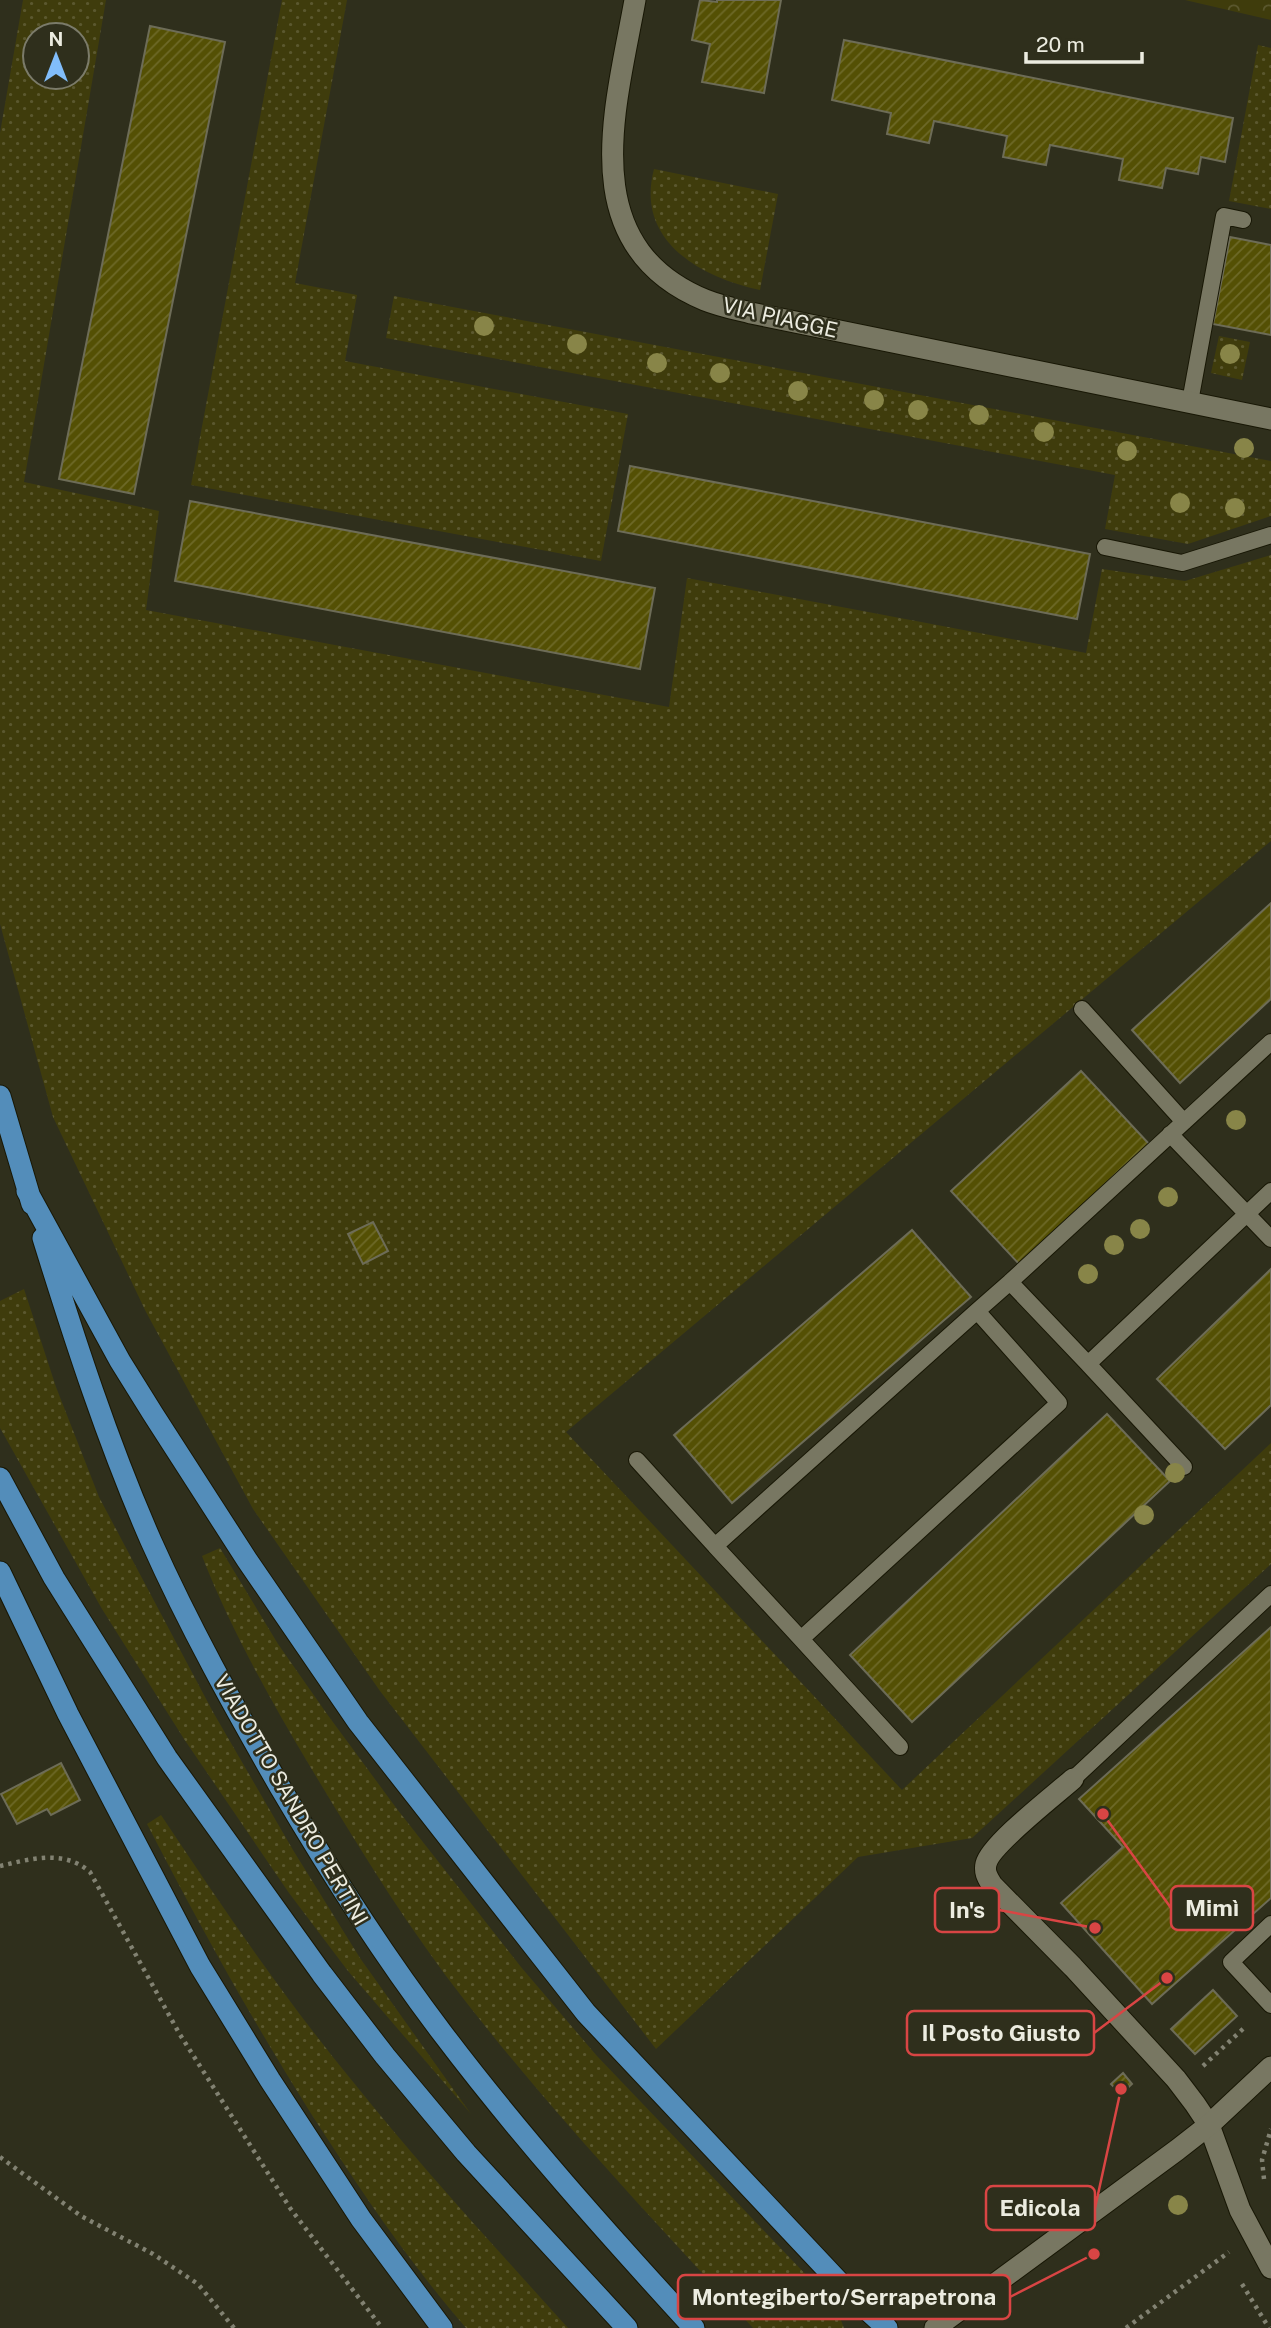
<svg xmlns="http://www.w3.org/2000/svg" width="1271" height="2328" viewBox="0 0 1271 2328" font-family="'Public Sans',sans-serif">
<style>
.grass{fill:url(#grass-dots);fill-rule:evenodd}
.park{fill:url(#park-crowns)}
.building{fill:url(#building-hatch);stroke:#6d6c57;stroke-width:2}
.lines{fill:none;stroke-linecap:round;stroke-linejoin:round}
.service-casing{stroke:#181705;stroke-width:18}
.minor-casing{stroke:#181705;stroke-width:23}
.tertiary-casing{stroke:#181705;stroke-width:23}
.primary-casing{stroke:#181705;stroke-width:23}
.path{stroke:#828272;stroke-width:4.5;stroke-dasharray:3.5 5;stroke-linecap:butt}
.service{stroke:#787762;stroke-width:16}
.minor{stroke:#787762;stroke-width:21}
.tertiary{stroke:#787762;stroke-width:21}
.primary{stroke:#538dba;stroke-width:21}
.tree{fill:#888548}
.labels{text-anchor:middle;stroke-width:5;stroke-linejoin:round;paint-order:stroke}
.street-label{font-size:21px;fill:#ecece0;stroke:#2f2f1c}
.leader{fill:none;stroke:#d94544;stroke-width:2.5}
.callout-dot{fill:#d94544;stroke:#2f2f1c;stroke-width:2.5}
.callout{fill:#2f2f1c;stroke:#d94544;stroke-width:2.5}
.callout-label{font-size:23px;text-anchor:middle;font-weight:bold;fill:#ecece0}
</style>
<defs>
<pattern id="grass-dots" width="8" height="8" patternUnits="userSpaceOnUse" patternTransform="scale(1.75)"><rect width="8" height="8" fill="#3f3c0c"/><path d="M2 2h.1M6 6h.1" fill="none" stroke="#5b582f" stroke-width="1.8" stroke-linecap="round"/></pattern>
<pattern id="park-crowns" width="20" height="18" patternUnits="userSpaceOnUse" patternTransform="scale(1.75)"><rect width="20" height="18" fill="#3f3c0c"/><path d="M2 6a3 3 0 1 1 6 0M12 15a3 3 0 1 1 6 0" fill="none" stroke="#5b582f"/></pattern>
<pattern id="building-hatch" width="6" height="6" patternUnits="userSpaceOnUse" patternTransform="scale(1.75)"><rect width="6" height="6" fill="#545004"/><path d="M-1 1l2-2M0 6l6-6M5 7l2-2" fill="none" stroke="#6d6928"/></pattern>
</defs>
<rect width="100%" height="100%" fill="#2f2f1c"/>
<path class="grass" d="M23,0H106L24,482L159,511L146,610L669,707L687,578L1086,653L1102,569L1185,581L1271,555V841L566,1432L902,1790L1271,1443V1564L972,1838L858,1857L656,2049L380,1691L253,1509L146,1312L53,1117L0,924V133ZM35,35H77V77H35Z
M282,0H347L295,283L357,295L345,361L628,414L601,561L191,485Z
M1258,45L1271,48V209L1229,201Z
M654,169L778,194L760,290C699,277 635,240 654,169Z
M394,296L1271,461V516L1188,544L1105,529L1115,475L386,338Z
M1219,336L1250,342L1242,380L1211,373Z
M24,1289L56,1387L99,1497L213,1712L293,1850L360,1958L471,2114L348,1971L289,1893L184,1739L102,1609L0,1428V1301Z
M220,1548L278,1644L327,1714L397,1809L521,1967L597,2056L835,2305L844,2328H753C655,2222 555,2116 466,2002C408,1928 359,1848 311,1768C270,1699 231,1630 202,1556Z
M161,1815C222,1907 284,1998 354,2083C422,2168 495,2247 568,2328H466C408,2261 358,2187 310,2112C251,2018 198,1923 147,1824Z"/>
<path class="park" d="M1185,0H1271V20Z"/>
<path class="building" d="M700,0L717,2V0H781L764,93L702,82L710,44L692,40Z
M150,26L225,42L134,494L59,479Z
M844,40L1233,118L1225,162L1201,157L1198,174L1166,168L1162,188L1119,180L1123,159L1050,145L1046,165L1003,157L1007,136L934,121L929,143L887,134L891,113L832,100Z
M1230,237L1271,245V335L1213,324Z
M630,466L1090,554L1077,619L618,531Z
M190,501L655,588L640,669L175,581Z
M1271,903V999L1180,1083L1132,1030Z
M1081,1071L1150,1145L1020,1265L951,1191Z
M373,1222L388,1251L363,1264L348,1234Z
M912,1230L971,1297L732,1503L674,1435Z
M1271,1269V1405L1225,1449L1157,1379Z
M1107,1414L1170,1481L912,1722L850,1655Z
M1271,1627V1898L1152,2004L1061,1903L1123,1847L1079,1799Z
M61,1763L80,1800L51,1815L47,1809L17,1824L1,1794Z
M1213,1990L1237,2016L1195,2054L1171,2029Z
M1123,2073L1132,2084L1121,2094L1111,2084Z"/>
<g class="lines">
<defs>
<path id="service" d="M1190,402L1224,216L1243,220
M1105,547L1182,563L1271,535
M1082,1009L1184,1122
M1271,1042L1010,1282L1088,1364L1271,1191
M1170,1134L1271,1239
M977,1311L1059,1403L801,1639L715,1546L977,1311L1010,1282
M1088,1364L1184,1467
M637,1460L715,1546
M801,1639L900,1747
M1073,1779L1271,1594
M1271,1924L1231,1962L1271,2005"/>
<path id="minor" d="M635,0C616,107 572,245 705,300C720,306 735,309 751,313L1271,419
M1073,1779C1055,1795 990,1845 986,1864C984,1873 988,1878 992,1885L1073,1967L1176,2079L1195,2104L1209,2125L1240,2210L1271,2268"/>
<path id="tertiary" d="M935,2328L1177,2150L1209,2125L1271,2067"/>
<path id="primary" d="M0,1096L32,1204
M27,1191L120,1361L153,1414L247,1560L358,1722L586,2013L854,2298L887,2328
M43,1238C75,1341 108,1443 151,1541C189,1626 234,1707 280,1787C330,1872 383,1955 443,2034C521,2137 607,2233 694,2328
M0,1478L54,1578L167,1758L322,1974L385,2056L466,2153L627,2328
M0,1572L68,1714L200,1966L270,2080L361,2219L442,2328"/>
</defs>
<use href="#service" class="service-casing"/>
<use href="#minor" class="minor-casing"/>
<use href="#tertiary" class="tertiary-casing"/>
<use href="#primary" class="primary-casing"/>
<path class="path" d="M0,1866C30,1859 64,1849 90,1872L179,2033L290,2208L382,2328
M1203,2066L1244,2028
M0,2157L81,2216L153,2254L198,2284L234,2328
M1264,2179L1262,2160L1271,2129
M1242,2284L1269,2328
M1126,2328L1229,2252"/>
<use href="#service" class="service"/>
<use href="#minor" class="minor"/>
<use href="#tertiary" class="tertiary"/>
<use href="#primary" class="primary"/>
</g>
<g class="tree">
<circle cx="484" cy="326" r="10"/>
<circle cx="577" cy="344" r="10"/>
<circle cx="1230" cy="354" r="10"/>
<circle cx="657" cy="363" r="10"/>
<circle cx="720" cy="373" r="10"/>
<circle cx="798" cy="391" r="10"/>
<circle cx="874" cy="400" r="10"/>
<circle cx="918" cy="410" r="10"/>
<circle cx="979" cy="415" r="10"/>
<circle cx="1044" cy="432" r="10"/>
<circle cx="1244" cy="448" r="10"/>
<circle cx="1127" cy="451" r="10"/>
<circle cx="1180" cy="503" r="10"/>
<circle cx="1235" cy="508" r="10"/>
<circle cx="1236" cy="1120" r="10"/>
<circle cx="1168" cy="1197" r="10"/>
<circle cx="1140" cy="1229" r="10"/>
<circle cx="1114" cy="1245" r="10"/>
<circle cx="1088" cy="1274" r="10"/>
<circle cx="1175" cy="1473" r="10"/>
<circle cx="1144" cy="1515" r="10"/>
<circle cx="1178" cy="2205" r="10"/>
</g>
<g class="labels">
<g class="street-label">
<text transform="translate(780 318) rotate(13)" y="7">VIA PIAGGE</text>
<text transform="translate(291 1800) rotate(60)" y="7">VIADOTTO SANDRO PERTINI</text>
</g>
</g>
<path class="leader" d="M1103 1814L1171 1908M1095 1928L999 1910M1167 1978L1094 2033M1121 2089L1095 2208M1094 2254L1010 2297"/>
<g class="callout-dot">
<circle cx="1103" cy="1814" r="7"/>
<circle cx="1095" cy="1928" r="7"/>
<circle cx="1167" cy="1978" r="7"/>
<circle cx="1121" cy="2089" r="7"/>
<circle cx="1094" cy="2254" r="7"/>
</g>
<g class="callout">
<rect x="1171" y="1886" width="82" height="44" rx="7"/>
<rect x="935" y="1888" width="64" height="44" rx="7"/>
<rect x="907" y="2011" width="187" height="44" rx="7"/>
<rect x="986" y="2186" width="109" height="44" rx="7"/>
<rect x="678" y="2275" width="332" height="44" rx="7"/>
</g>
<g class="callout-label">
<text x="1212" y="1916">Mimì</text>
<text x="967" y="1918">In's</text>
<text x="1001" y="2041">Il Posto Giusto</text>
<text x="1040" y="2216">Edicola</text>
<text x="844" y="2305">Montegiberto/Serrapetrona</text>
</g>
<g transform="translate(56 56)"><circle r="33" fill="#2f2f1c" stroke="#7b7b6a" stroke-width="2"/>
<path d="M0-5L12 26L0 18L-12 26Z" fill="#81bdfa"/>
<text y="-10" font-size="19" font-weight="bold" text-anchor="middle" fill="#ecece0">N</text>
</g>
<path d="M1026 52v10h116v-10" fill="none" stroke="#ecece0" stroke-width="3.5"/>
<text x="1036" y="52" font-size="21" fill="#ecece0" stroke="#2f2f1c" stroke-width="5" paint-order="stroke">20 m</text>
</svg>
